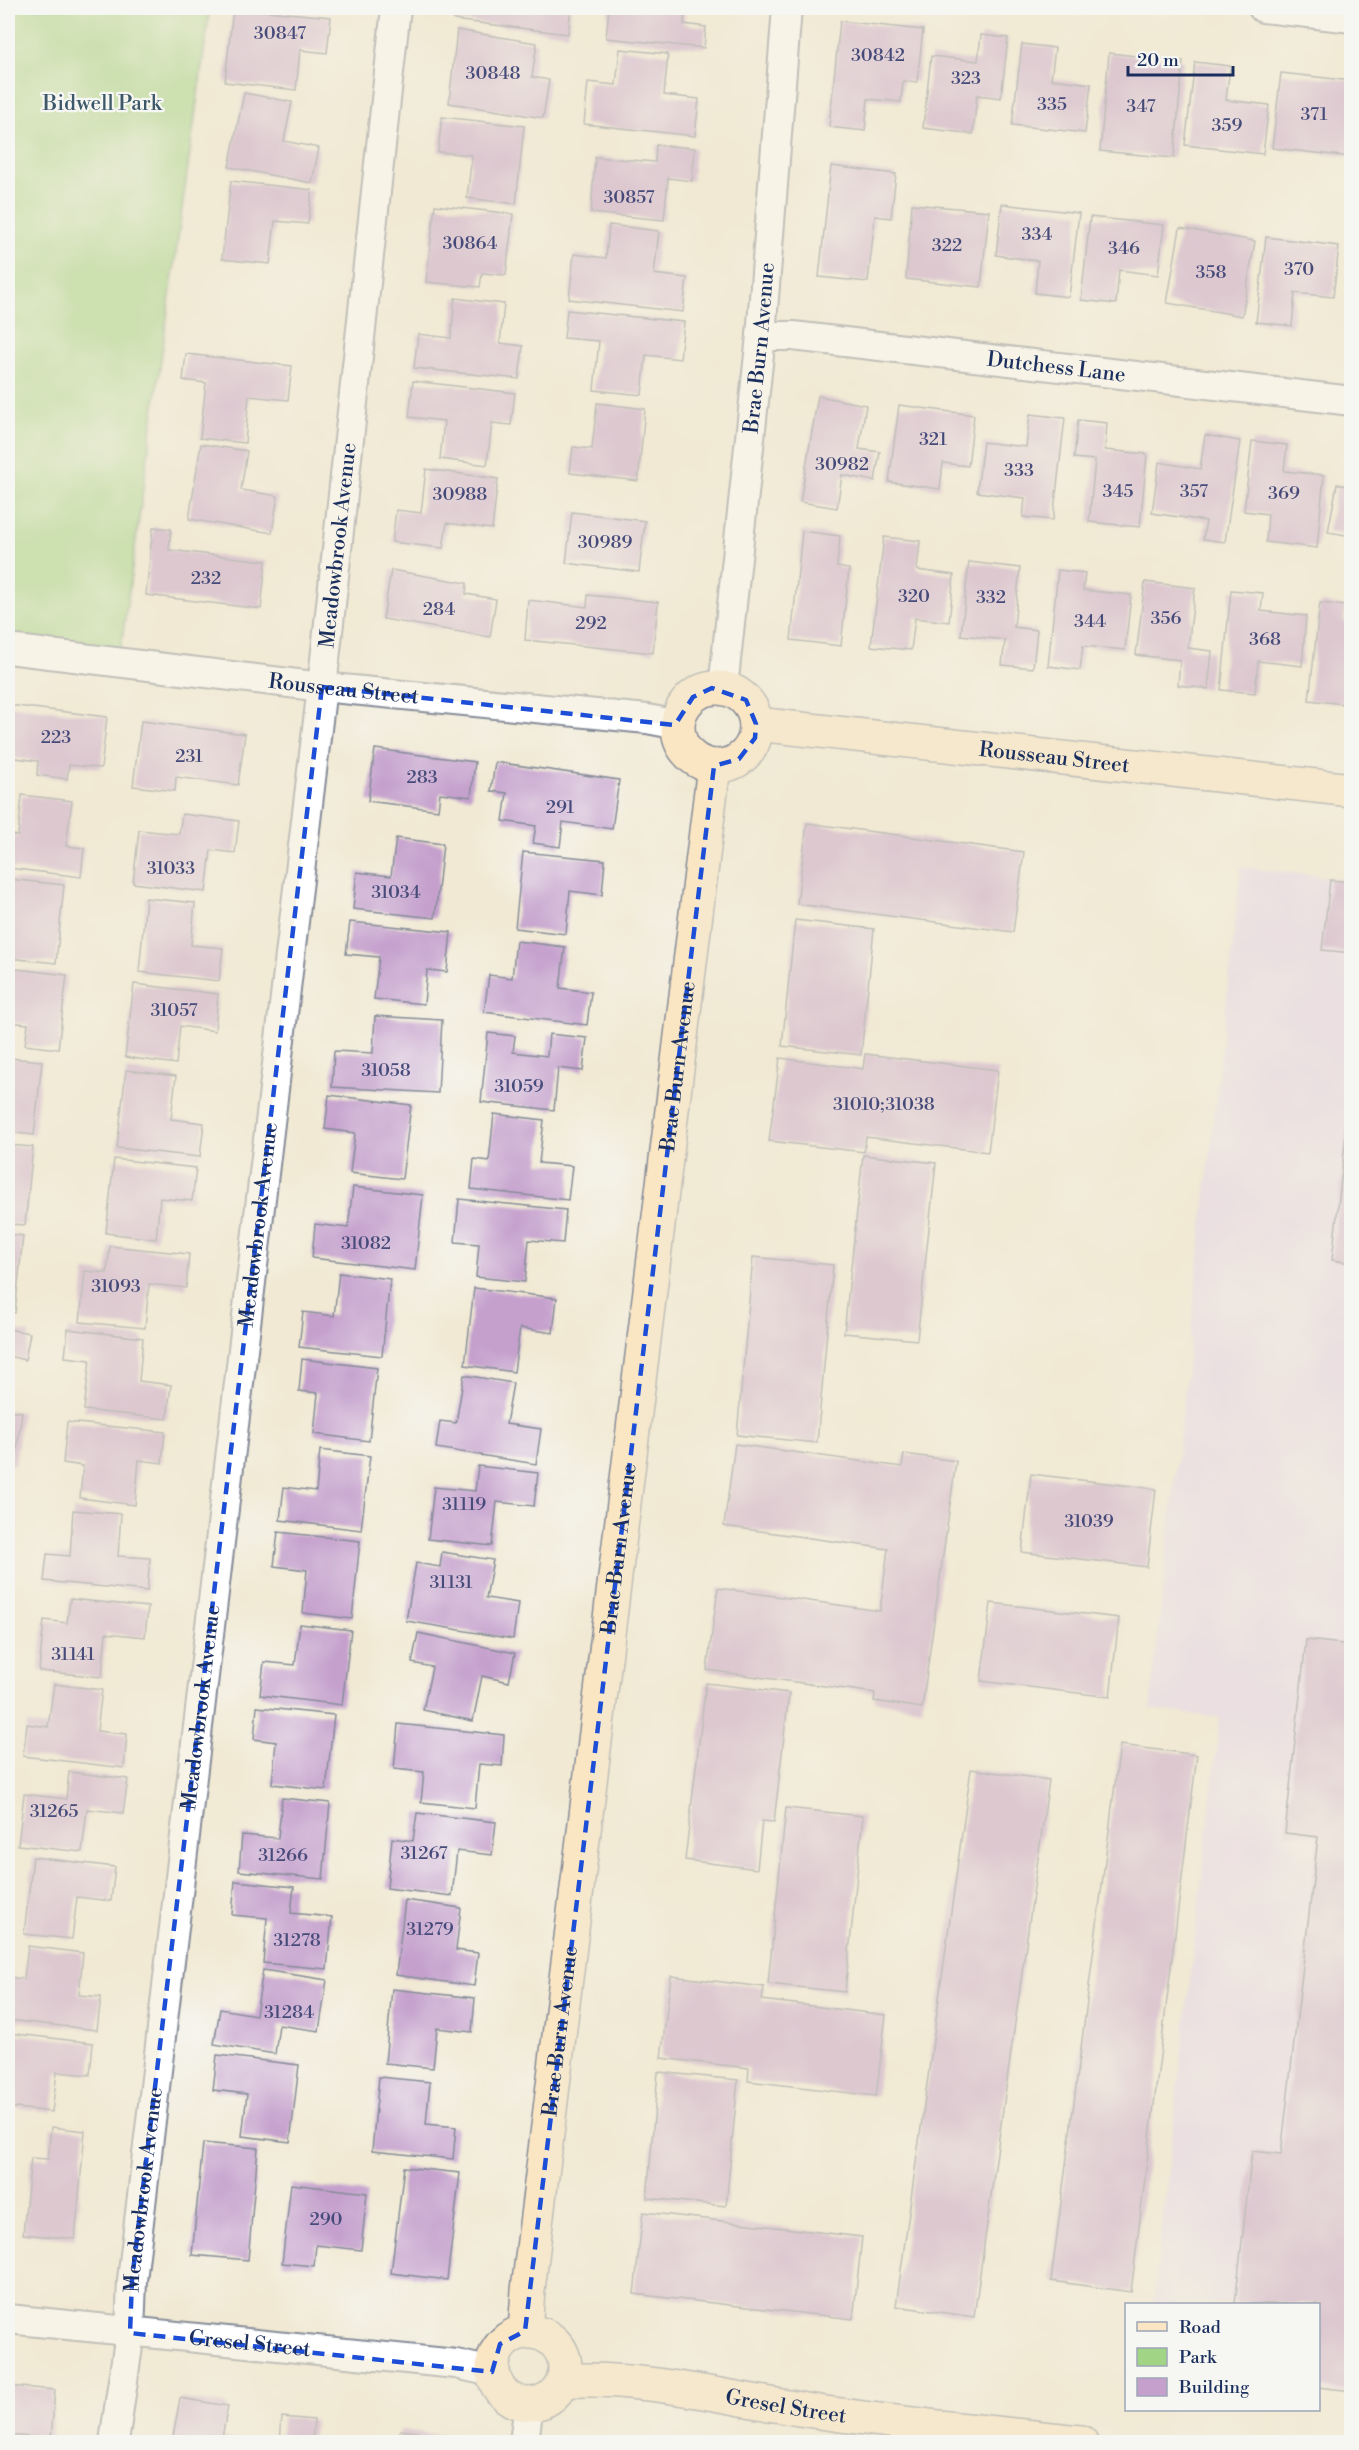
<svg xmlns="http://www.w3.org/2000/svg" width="1359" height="2450" viewBox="0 0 1359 2450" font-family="'Libre Bodoni',serif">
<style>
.built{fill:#e4d3f1}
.green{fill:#a1d585;stroke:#5e8272;stroke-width:1.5}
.building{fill:#c5a0cd}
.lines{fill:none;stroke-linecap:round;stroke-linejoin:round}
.street-casing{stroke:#868c98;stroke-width:32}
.secondary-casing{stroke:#868c98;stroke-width:36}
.street{stroke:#fff;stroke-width:28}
.secondary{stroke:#fbe6c4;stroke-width:33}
.marked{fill:none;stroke:#1d4ed8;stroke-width:4.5;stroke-dasharray:12 8;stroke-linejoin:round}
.labels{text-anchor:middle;stroke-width:4.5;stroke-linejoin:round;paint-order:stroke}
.number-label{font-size:18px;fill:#464b7a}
.park-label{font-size:21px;fill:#3c5868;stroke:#f6f6f2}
.street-label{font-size:21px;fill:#1b2f5e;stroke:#f6f6f2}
</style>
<rect width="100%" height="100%" fill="#f6f6f2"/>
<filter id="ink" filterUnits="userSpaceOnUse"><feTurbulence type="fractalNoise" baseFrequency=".0167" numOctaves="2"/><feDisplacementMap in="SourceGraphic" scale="12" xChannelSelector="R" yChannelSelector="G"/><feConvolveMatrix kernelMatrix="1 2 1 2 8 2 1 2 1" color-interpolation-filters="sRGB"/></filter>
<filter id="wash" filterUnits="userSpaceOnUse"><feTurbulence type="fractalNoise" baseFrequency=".008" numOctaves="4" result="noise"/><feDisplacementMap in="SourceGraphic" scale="24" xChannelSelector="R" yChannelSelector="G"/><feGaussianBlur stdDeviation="1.35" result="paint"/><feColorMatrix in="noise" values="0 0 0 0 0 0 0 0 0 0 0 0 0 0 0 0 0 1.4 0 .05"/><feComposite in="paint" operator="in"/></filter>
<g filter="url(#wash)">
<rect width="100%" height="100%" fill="#f1e9d3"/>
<path class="built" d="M1241,867L1351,880V2394L1319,2391L1318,2304H1153L1220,1718L1150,1709Z"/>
<path class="green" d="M8,8H210L119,662L8,649Z"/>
<g id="blocks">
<path class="building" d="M233,8L331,17L327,53L300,50L296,90L225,82Z
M455,8H571L568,34L454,20Z
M609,8H685L684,24L706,27L704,48L606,38Z
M840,21L923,30L917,82L903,81L901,102L868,99L865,131L829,127Z
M457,30L537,43L532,77L549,80L543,118L449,103Z
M981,35L1008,38L1001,98L977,95L973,134L923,128L931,56L978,61Z
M1022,44L1055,48L1051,79L1091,84L1085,133L1012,125Z
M620,49L668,54L664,95L699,99L695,136L584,124L588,82L616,85Z
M1109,53L1183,61L1174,158L1100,151Z
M1195,62L1230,66L1226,100L1269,105L1263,154L1185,145Z
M1281,73L1352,81L1351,157L1272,148Z
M244,93L292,102L284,141L319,148L312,183L229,167Z
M442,117L524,126L516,204L467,198L472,155L438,152Z
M656,145L695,148L692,181L668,178L664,220L591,213L595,157L655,162Z
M831,166L896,174L891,218L875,216L868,282L819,277Z
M231,181L312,190L308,224L275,221L270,264L222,259Z
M912,204L989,211L981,287L906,279Z
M1002,204L1079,213L1069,297L1035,293L1038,261L996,255Z
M435,205L513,214L506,275L482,273L480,287L426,282Z
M1090,217L1164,225L1158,275L1119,270L1116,304L1081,300Z
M609,225L659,231L654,274L687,278L683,312L569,299L574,254L606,258Z
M1180,228L1255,241L1242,316L1167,303Z
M1266,237L1339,246L1333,297L1295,293L1292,326L1256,322Z
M1350,264H1352V301L1346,300Z
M455,298L504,304L500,343L523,346L519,379L414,368L418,334L451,338Z
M567,310L684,322L680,359L646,355L642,395L594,390L599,341L564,338Z
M186,354L292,366L288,400L249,396L245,443L200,438L206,383L183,380Z
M413,381L515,393L511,425L492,423L487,465L440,459L444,421L409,417Z
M818,396L866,405L859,449L880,452L875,481L842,475L837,508L800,502Z
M597,403L645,409L638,481L570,473L573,447L592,449Z
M899,405L974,415L968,466L943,463L940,489L889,482Z
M1030,414L1065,418L1053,520L1023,517L1025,498L977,492L983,442L1026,447Z
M1078,420L1107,423L1105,450L1147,454L1140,527L1089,522L1095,460L1074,458Z
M1205,435L1240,441L1225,542L1203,539L1206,521L1152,513L1159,462L1200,469Z
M1252,441L1287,445L1284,471L1324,475L1317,548L1266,542L1268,514L1244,511Z
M201,444L247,451L241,490L278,496L272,533L189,519Z
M426,469L498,479L492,529L447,523L443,548L392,542L396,510L421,513Z
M1337,484L1352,487V536L1328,532Z
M572,512L645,521L639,572L566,563Z
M153,527L171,529L169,550L266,561L261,609L146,595Z
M802,531L840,536L837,567L849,569L841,646L791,640Z
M884,537L920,541L917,570L954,575L949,622L915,618L911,650L871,646Z
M969,562L1020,568L1014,627L1037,630L1033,668L1002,665L1005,640L961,635Z
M391,570L467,583L466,594L496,599L490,637L383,619Z
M1058,570L1085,573L1083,590L1131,595L1125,650L1083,646L1080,670L1048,666Z
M1145,582L1195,588L1188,648L1212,651L1208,689L1178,685L1180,660L1136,655Z
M1231,590L1263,593L1261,611L1306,616L1302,666L1258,661L1255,693L1221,690Z
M588,595L658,602L653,653L525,640L528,600L587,607Z
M1320,603L1346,606L1344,621H1352V705L1309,700Z
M8,705L107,717L101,768L69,765L67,779L37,775L38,761L8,757Z
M141,721L245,734L238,785L176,777L175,791L133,786Z
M375,749L475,762L471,797L440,793L438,810L368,801Z
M495,762L619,780L612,829L563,822L560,847L533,843L536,826L503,821L507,793L491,791Z
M22,795L72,801L66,846L84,848L81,877L8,868V834L18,836Z
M182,814L239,821L235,853L211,850L206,892L133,883L139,830L179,834Z
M807,823L1024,852L1013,932L797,904Z
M396,838L443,844L435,918L353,909L357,872L391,876Z
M523,852L605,860L602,895L570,891L566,934L515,928Z
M8,879L64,885L56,963L8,958L11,916H8Z
M1330,880L1352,882V953L1322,950Z
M146,898L195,903L191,945L223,948L219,981L139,972Z
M795,920L874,929L861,1055L782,1046Z
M350,922L451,932L447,972L427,970L424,1004L374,999L379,957L346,954Z
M516,941L565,947L560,988L591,992L587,1025L484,1012L489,975L512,978Z
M8,968L67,975L58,1049L25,1045L28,1024L8,1022Z
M134,984L218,994L215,1031L180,1026L176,1064L125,1057Z
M375,1016L442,1020L438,1093L332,1087L334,1051L373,1053Z
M488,1033L515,1036L513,1052L547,1056L549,1034L587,1038L583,1071L558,1068L554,1110L481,1102Z
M865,1054L998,1070L988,1152L866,1137L864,1152L769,1141L780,1058L863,1069Z
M8,1058L42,1061L34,1135L8,1132Z
M126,1070L176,1076L171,1119L204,1123L200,1157L117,1148Z
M329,1095L411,1105L402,1179L350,1173L355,1133L325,1129Z
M1350,1099H1352V1263L1332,1260Z
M494,1114L544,1120L539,1163L572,1166L568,1200L471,1189L474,1159L489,1161Z
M8,1145L33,1147L25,1225L8,1224Z
M863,1155L936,1163L917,1340L844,1333Z
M114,1159L196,1168L192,1201L160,1198L156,1239L106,1233Z
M353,1187L423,1195L415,1270L312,1258L315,1224L348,1228Z
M459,1199L566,1210L563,1243L529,1240L525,1282L476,1277L479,1244L455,1242Z
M8,1234L23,1236L15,1313L8,1312Z
M110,1246L189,1254L186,1288L149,1284L145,1328L80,1322L85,1271L107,1273Z
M753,1257L833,1265L817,1443L737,1435Z
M339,1273L390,1279L382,1356L299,1347L303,1312L334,1316Z
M474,1288L557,1298L553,1333L520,1328L514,1372L465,1365Z
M8,1329L30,1333L25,1360L8,1356Z
M68,1329L143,1338L139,1381L171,1385L167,1419L84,1410L90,1360L65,1357Z
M302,1359L377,1368L369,1441L314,1434L318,1393L299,1391Z
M464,1375L513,1383L506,1424L541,1429L536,1464L436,1448L440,1421L456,1423Z
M8,1410L22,1412L15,1465L8,1464Z
M67,1422L165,1432L162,1463L139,1460L135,1505L80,1498L83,1466L63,1463Z
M735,1444L902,1467L904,1454L956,1461L922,1708L874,1701L875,1693L707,1670L718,1588L880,1611L888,1549L724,1526Z
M320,1450L370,1456L361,1530L280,1520L284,1487L316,1491Z
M478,1466L538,1473L534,1506L497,1502L492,1546L428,1539L434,1487L475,1491Z
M1031,1474L1156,1489L1147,1567L1022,1552Z
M73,1510L121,1514L118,1556L150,1558L147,1591L44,1581L47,1554L70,1556Z
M278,1532L360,1541L352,1619L303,1613L307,1570L274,1566Z
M442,1552L493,1560L486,1598L518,1603L513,1639L406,1621L416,1563L440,1567Z
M1350,1590H1352V1608L1348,1607Z
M70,1599L148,1607L145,1637L106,1633L102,1677L39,1671L44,1620L67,1623Z
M991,1603L1119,1618L1110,1697L981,1681Z
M300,1624L351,1630L342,1705L260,1695L264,1662L295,1665Z
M418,1633L515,1653L509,1682L482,1676L473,1721L423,1710L432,1667L412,1663Z
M1306,1640L1352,1645V2391L1318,2387V2304H1235L1252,2151L1281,2154L1318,1837L1285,1833Z
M706,1683L789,1693L774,1822L762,1821L757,1869L685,1860Z
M54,1684L102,1690L97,1731L127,1734L124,1768L23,1756L27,1724L48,1727Z
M257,1707L334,1715L326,1790L272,1784L276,1742L254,1739Z
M398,1724L504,1735L502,1766L479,1764L475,1808L421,1802L424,1772L394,1769Z
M1120,1745L1197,1755L1131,2292L1051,2281Z
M971,1769L1049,1780L974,2317L896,2306Z
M69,1772L128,1779L123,1813L87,1809L82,1852L18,1845L24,1794L66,1799Z
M282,1798L330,1803L323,1879L239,1871L242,1835L278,1838Z
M786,1808L863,1816L845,1992L768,1984Z
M417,1813L496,1822L492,1855L457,1851L452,1896L387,1888L392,1838L413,1841Z
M33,1857L115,1867L111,1901L77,1897L72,1939L24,1934Z
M235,1881L294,1887L291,1913L332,1917L327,1969L263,1963L267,1918L232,1915Z
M405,1900L461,1908L456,1950L478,1953L474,1986L396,1975Z
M28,1946L83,1953L79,1995L101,1997L97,2030L8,2020V1977L24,1979Z
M263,1970L327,1980L319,2031L279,2025L275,2054L214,2044L220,2009L256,2015Z
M671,1976L764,1987L762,2000L886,2015L876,2096L748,2081L749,2068L661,2058Z
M392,1989L475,1998L472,2032L437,2028L433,2068L385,2063Z
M8,2033L93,2043L90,2075L57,2072L52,2112L8,2107Z
M217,2055L299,2065L290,2142L242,2136L247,2094L213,2090Z
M658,2072L738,2080L726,2206L647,2198Z
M379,2077L430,2082L426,2124L456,2127L453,2159L372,2151Z
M51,2127L85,2131L75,2239L23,2234L31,2158L48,2159Z
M203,2143L258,2148L248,2260L192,2255Z
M404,2167L460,2173L447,2280L391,2273Z
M291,2184L367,2193L361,2250L316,2245L314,2266L282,2263Z
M643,2212L862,2237L853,2319L634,2294Z
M8,2386L55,2390L51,2439L8,2435Z
M180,2398L228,2406L222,2438L238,2442H172Z
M282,2417L314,2420L312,2442H280Z
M400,2430L449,2436L448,2442H398Z"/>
</g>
</g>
<g filter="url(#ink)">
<use href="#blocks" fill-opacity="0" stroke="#868c98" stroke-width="1.5"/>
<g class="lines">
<defs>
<g id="street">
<path d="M1263,8L1352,18"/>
<path id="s1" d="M761,336H793L1352,401"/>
<path id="s2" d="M8,649L322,687L647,719L679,725"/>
<path id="s3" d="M723,688L761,336L787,8"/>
<path id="s4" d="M8,2319L456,2364L492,2372"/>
<path id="s5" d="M114,2442L130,2333L132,2280L322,687L396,8"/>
<path d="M524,2442L529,2404"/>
</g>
<g id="secondary">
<circle cx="717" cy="727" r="39"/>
<path id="s6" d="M756,724L1352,790"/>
<path id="s7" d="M525,2331L528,2290L714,766"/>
<circle cx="529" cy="2368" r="36"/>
<path id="s8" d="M563,2381C637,2375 732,2399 806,2410C897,2424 990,2432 1081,2442"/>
</g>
</defs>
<use href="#street" class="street-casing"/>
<use href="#secondary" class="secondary-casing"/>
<use href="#street" class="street"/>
<use href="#secondary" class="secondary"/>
</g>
</g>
<path d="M0 0H1359V2450H0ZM322,687L675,725L693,697L712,688L746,700L756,724L755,738L739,759L714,766L525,2331L500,2344L492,2372L130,2333L132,2280Z" fill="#f1e9d3" fill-opacity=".55" fill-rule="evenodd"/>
<path class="marked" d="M322,687L675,725L693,697L712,688L746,700L756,724L755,738L739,759L714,766L525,2331L500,2344L492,2372L130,2333L132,2280Z"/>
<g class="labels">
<g class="number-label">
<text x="280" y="39">30847</text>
<text x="878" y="61">30842</text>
<text x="493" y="79">30848</text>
<text x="966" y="84">323</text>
<text x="1052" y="110">335</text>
<text x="1141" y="112">347</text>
<text x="1314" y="120">371</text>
<text x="1227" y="131">359</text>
<text x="629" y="203">30857</text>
<text x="1037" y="240">334</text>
<text x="470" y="249">30864</text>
<text x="947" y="251">322</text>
<text x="1124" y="254">346</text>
<text x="1299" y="275">370</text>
<text x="1211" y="278">358</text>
<text x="933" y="445">321</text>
<text x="842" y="470">30982</text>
<text x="1019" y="476">333</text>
<text x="1118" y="497">345</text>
<text x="1194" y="497">357</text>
<text x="1284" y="499">369</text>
<text x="460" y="500">30988</text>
<text x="605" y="548">30989</text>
<text x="206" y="584">232</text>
<text x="914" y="602">320</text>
<text x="991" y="603">332</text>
<text x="439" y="615">284</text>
<text x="1166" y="624">356</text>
<text x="1090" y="627">344</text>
<text x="591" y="629">292</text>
<text x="1265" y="645">368</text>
<text x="56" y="743">223</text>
<text x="189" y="762">231</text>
<text x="422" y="783">283</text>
<text x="560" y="813">291</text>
<text x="171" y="874">31033</text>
<text x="396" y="898">31034</text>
<text x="174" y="1016">31057</text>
<text x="386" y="1076">31058</text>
<text x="519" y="1092">31059</text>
<text x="884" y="1110">31010;31038</text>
<text x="366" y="1249">31082</text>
<text x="116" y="1292">31093</text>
<text x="464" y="1510">31119</text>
<text x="1089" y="1527">31039</text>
<text x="451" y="1588">31131</text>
<text x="73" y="1660">31141</text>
<text x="54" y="1817">31265</text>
<text x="424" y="1859">31267</text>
<text x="283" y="1861">31266</text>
<text x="430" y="1935">31279</text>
<text x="297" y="1946">31278</text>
<text x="289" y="2018">31284</text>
<text x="326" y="2225">290</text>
</g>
<g class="park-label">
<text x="102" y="110">Bidwell Park</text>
</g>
<g class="street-label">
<text dy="7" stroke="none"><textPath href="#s3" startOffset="342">Brae Burn Avenue</textPath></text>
<text dy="7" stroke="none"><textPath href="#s1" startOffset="297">Dutchess Lane</textPath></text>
<text dy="7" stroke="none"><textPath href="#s5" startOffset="1910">Meadowbrook Avenue</textPath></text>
<text dy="7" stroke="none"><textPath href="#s2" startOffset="338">Rousseau Street</textPath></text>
<text dy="7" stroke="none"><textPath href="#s6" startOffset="300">Rousseau Street</textPath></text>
<text dy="7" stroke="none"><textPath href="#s7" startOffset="1274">Brae Burn Avenue</textPath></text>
<text dy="7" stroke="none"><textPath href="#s5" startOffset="1226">Meadowbrook Avenue</textPath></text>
<text dy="7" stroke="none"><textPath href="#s7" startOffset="788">Brae Burn Avenue</textPath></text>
<text dy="7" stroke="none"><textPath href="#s5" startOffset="740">Meadowbrook Avenue</textPath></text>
<text dy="7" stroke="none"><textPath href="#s7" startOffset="302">Brae Burn Avenue</textPath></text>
<text dy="7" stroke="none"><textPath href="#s5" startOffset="254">Meadowbrook Avenue</textPath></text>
<text dy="7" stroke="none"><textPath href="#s4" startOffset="243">Gresel Street</textPath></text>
<text dy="7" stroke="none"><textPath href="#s8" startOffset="225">Gresel Street</textPath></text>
</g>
</g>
<rect width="1359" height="2450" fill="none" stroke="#f6f6f2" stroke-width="30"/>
<rect x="1125" y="2303" width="195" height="108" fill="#f6f6f2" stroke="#9ea6b7" stroke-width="1.5"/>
<rect x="1137" y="2322" width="30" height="9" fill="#fbe6c4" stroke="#9ea6b7" stroke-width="1.5"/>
<text x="1179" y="2333" font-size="18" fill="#1b2f5e">Road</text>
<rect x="1137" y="2348" width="30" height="18" fill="#a1d585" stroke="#9ea6b7" stroke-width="1.5"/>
<text x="1179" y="2363" font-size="18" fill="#1b2f5e">Park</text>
<rect x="1137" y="2378" width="30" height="18" fill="#c5a0cd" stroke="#9ea6b7" stroke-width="1.5"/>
<text x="1179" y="2393" font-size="18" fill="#1b2f5e">Building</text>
<path d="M1128 66v9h105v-9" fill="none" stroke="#1b2f5e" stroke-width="3"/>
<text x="1137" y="66" font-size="18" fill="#1b2f5e" stroke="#f6f6f2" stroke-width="4.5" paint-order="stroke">20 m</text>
</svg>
